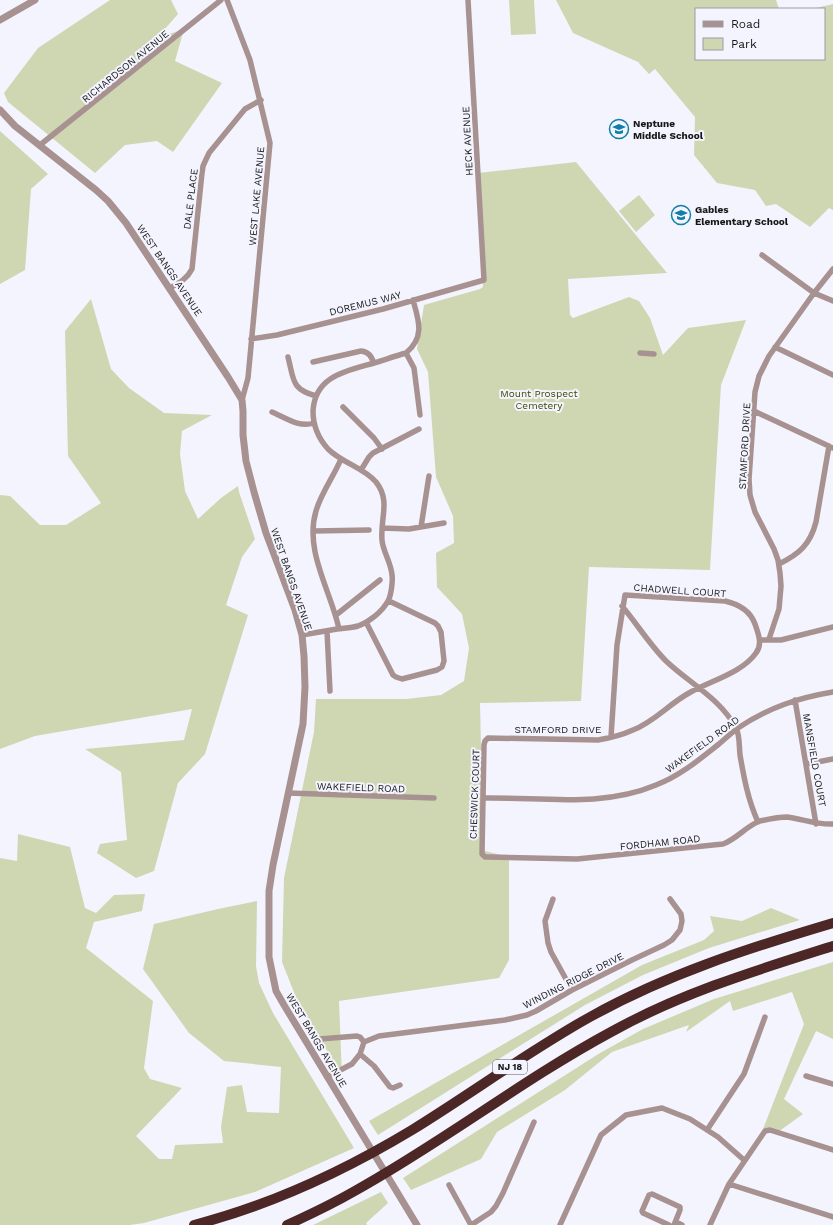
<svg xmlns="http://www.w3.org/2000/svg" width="833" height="1225" viewBox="0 0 833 1225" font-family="'Work Sans',sans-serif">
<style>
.green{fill:#cfd7b2}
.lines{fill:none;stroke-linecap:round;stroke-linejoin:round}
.minor{stroke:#a89291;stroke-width:5.5}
.tertiary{stroke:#a89291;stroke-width:7}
.motorway{stroke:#4d2626;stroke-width:10}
.labels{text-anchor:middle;stroke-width:4;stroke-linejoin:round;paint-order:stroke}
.shield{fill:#f4f4fe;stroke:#59595e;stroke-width:1}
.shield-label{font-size:9px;font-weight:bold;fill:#17171a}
.street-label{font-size:10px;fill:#17171a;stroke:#f4f4fe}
.poi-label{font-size:10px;font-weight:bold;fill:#17171a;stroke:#f4f4fe;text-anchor:start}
.park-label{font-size:10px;fill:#404800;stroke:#f4f4fe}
</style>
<rect width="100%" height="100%" fill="#f4f4fe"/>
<path class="green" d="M110,0H171L178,14L157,38L184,29L175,61L222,83L173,152L157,141L125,145L95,173L8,102L4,93L38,48Z
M509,0H534L536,34L511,35Z
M556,0H776L779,9H696V59H824V9H812L833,4V210L829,208L810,227L776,204L766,206L755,190L717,183L694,155L695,117L655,69L649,74L638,62L573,33Z
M0,131L48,174L31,189L25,270L0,284Z
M576,162L667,273L568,279L570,315L573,318L629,297L639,301L650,318L663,355L688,328L746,320L721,385L710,570L589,567L581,701L480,703L482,791L481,850L509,857V960L499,978L339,1001L342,1076L297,1000L282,962L284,878L314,732L316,699H406L441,695L464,681L469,648L462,614L437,587L436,553L454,543L453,516L436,477L428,372L417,349L424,305L480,289L483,287L478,173Z
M639,195L655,215L636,232L619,211Z
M91,299L111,369L129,388L164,413L212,415L182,431L180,454L185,491L198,519L221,498L238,486L239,492L255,539L242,557L226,605L248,615L205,754L178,783L154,871L136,878L97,853L100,844L127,840L121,772L85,749L184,740L192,709L35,736L0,749V495L10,496L40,525H66L101,503L68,456L65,331Z
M18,834L70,847L85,908L96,913L114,895L145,894L142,911L94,922L86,948L153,1001L144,1068L150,1079L182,1088L136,1136L159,1159H172L175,1145L223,1143L221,1127L227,1087L242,1085L247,1112L279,1113L281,1067L224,1061L189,1033L143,969L154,924L218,909L257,901L256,966L259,983L273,1013L354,1148L255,1192L144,1223L130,1225H0V858L17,861Z
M771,908L800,920L709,948L643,975L585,1005L378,1135L369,1121L642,965L704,940L714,931L710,916L742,921Z
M833,962V1039L816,1031L784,1099L803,1114L778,1132L763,1129L804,1024L792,992L733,1011L730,1001L686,1032L689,1025L612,1052L565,1090L497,1132L481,1159L411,1190L403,1178L600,1053L643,1029L714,999Z
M381,1192L388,1203L366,1223L367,1225H313Z"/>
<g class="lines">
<path class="minor" d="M227,0L250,60L270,143L248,378L242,400
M40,145L221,0
M762,255L814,293L833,301
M170,288C179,283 187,279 192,269L202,173L203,166L209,153L245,109L261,100
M251,339L277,335L383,309L484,280L468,0
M775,347L833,375
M406,353L414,368L420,415
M640,353L654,354
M288,357C294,380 291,389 316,396
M313,362L361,351C369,352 371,356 374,363
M343,407L374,438L382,449
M754,411L833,448
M272,412C286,418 299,428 314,423
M361,470L369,457L373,453L419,429
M421,527L429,476
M382,528L409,529L444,523
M314,531L369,530
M779,564C799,554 810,545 816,522L829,446
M622,606C637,624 650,645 666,661C689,683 720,698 736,728C740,735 739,747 740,755C744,778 748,800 758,822
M336,615L380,580
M366,622L393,675L396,677L402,679L437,670L442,667L444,661L441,632L438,626L435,623L389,601
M339,629C331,591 304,551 316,511C321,493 334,476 341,459
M327,631L330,691
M302,635C314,633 325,631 337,629C344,628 351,628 358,626C369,622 382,612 388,601C391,596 393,581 392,575C391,562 383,552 382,540C380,518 391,501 376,482C363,467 342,463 328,449C319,439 313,425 313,411C315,376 346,371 374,363C384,360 395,356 406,353C425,337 419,321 413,300
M769,639L779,609L781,586L780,573L778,560L774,549L755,512L750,495L749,479L755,392L759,376L769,356L814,293L833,269
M760,640H781L833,627
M795,700L816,824
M611,737L617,645L625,595L725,601C738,604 750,610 755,624C758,633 763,644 756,653C742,673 710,681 689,693C669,704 654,722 633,730C622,735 610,738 598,740L488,738L485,741L484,745L482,854L485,857H488L577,859L723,844C737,839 746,826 760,821C769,819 778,817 787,817C803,819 817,825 833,824
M807,764L833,759
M288,793L434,798
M483,798C541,797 602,808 656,785C680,776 700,759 719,744C725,739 731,733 738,728C768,708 797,698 833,692
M553,899L545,921L548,943L551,952L572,990
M320,1039L357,1036L360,1037L364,1042
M360,1054L374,1066L390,1087L393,1088L400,1085
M806,1076L833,1084
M327,1077L352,1064L360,1054L364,1042L379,1036L505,1020L527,1015L536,1011L572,990L632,960L664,945L672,940L680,930L682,921L681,914L670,899
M707,1130L744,1074L765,1017
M729,1184L833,1217
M449,1185L471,1225
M676,1222L682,1225
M471,1225L491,1212L496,1206L503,1193L534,1122
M560,1225L601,1135L626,1115L662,1108L690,1119L718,1137L744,1160
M669,1225L643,1213L642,1211L649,1195L652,1194L680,1207V1210L674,1225
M710,1225L729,1184L765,1131L770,1130L833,1150"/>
<path class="tertiary" d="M0,20L35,0
M0,110L15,126L96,190L108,201L126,223L228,377L242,400L243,411V435L246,461L254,492L266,533L295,610L302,635L304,656L305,687L303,724L273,865L269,891V957L276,991L284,1005L417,1225"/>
<path class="motorway" d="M194,1225C271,1205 344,1171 412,1130C472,1093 529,1051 590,1017C667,974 749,948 833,923
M287,1225C309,1215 332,1204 353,1192C442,1143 522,1080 611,1032C681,993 757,970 833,946"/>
</g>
<defs>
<symbol id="school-ring" viewBox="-11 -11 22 22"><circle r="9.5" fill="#f4f4fe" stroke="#0f7fa7" stroke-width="1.5"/><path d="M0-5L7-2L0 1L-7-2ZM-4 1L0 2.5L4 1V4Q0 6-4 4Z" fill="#0f7fa7"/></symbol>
</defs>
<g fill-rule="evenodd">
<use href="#school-ring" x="608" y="118" width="22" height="22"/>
<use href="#school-ring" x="670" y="204" width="22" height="22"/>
</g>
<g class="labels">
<rect class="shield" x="493" y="1060" width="34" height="14" rx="3"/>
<g class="shield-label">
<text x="510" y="1070">NJ 18</text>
</g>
<g class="street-label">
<text transform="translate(125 66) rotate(-39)" y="4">RICHARDSON AVENUE</text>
<text transform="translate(467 141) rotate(-93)" y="4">HECK AVENUE</text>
<text transform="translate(256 196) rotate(-85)" y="4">WEST LAKE AVENUE</text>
<text transform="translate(190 199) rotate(-83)" y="4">DALE PLACE</text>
<text transform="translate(170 270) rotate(56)" y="4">WEST BANGS AVENUE</text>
<text transform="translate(365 303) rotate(-14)" y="4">DOREMUS WAY</text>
<text transform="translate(744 446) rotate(-87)" y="4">STAMFORD DRIVE</text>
<text transform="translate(292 579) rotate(71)" y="4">WEST BANGS AVENUE</text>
<text transform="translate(680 590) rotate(4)" y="4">CHADWELL COURT</text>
<text x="558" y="733">STAMFORD DRIVE</text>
<text transform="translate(702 744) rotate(-36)" y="4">WAKEFIELD ROAD</text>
<text transform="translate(815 760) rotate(80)" y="4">MANSFIELD COURT</text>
<text transform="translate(361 787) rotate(2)" y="4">WAKEFIELD ROAD</text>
<text transform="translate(474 794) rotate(-88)" y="4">CHESWICK COURT</text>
<text transform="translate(660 842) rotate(-6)" y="4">FORDHAM ROAD</text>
<text transform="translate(573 980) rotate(-27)" y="4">WINDING RIDGE DRIVE</text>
<text transform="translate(317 1040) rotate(59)" y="4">WEST BANGS AVENUE</text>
</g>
<g class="poi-label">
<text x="633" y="127">Neptune<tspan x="633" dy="12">Middle School</tspan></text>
<text x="695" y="213">Gables<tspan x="695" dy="12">Elementary School</tspan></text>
</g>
<g class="park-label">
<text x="539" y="397">Mount Prospect<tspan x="539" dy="12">Cemetery</tspan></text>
</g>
</g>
<rect x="695" y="8" width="130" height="52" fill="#f4f4fe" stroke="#9c9ca3"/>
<rect x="703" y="21" width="20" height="6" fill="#a89291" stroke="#9c9ca3"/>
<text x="731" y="28" font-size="12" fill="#17171a">Road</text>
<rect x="703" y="38" width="20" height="12" fill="#cfd7b2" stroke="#9c9ca3"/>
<text x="731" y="48" font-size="12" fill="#17171a">Park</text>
</svg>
